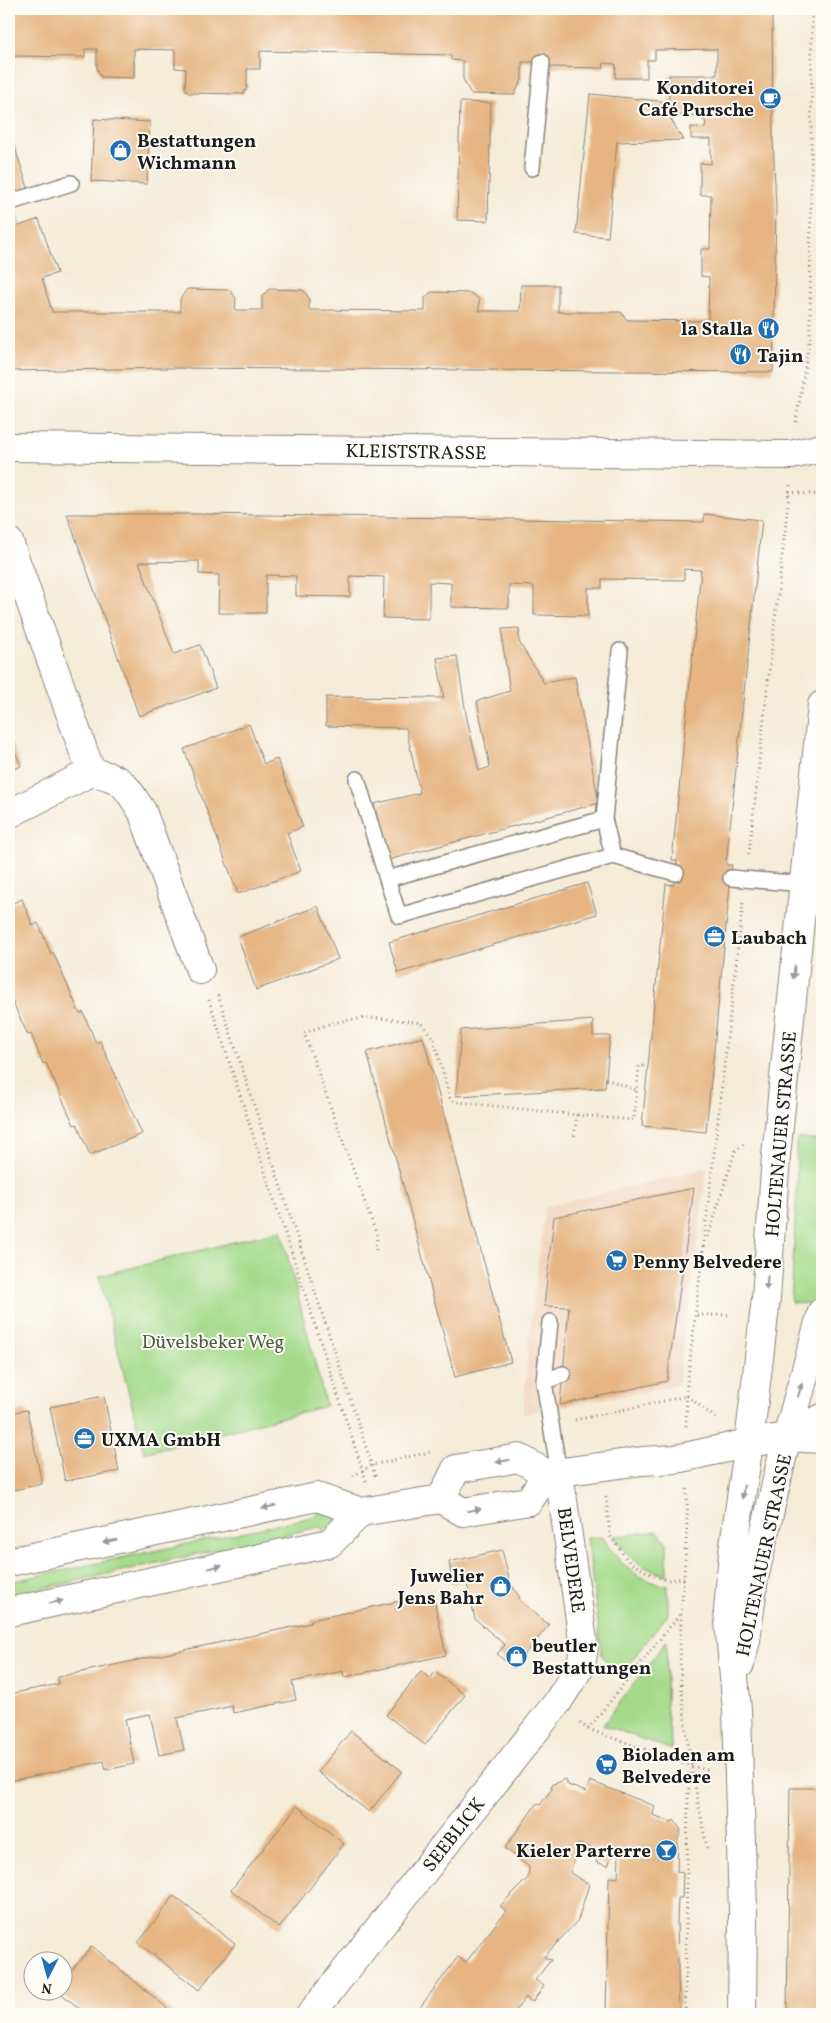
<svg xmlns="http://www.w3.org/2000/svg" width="831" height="2023" viewBox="0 0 831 2023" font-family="Vollkorn,serif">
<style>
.built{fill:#f2d4be}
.green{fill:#a4da8a;stroke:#607b53}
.building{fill:#e6b582}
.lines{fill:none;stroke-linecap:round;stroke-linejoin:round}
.service-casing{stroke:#88847a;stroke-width:18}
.minor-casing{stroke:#88847a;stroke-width:30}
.tertiary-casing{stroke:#88847a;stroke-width:30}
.secondary-casing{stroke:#88847a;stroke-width:30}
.path{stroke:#88847a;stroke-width:3;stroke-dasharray:1 4;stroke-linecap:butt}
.service{stroke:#fff;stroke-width:15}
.minor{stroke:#fff;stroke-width:28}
.tertiary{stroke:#fff;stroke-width:28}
.secondary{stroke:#fff;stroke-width:28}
.oneway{fill:#999}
.labels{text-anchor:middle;stroke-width:4;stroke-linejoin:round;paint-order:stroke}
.poi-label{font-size:19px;font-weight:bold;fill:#1c1c1c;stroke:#fdfcf7;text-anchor:start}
.street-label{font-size:19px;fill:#1c1c1c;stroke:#fdfcf7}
.park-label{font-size:19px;fill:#4c5e42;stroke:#fdfcf7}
</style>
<rect width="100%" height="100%" fill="#fdfcf7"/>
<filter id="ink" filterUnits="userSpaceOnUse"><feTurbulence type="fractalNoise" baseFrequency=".02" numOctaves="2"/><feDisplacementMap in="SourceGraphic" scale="10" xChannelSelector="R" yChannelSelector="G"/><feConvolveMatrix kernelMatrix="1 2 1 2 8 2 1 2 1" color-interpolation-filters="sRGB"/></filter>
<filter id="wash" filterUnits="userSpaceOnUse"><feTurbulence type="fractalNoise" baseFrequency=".0096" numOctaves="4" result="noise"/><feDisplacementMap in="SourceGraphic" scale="20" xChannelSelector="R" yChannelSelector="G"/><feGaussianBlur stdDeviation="1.12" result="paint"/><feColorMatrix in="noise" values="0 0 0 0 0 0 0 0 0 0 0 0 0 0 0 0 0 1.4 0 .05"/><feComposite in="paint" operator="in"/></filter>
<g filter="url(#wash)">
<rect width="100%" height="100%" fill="#f5ecd8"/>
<path class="built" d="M707,1168L678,1385L523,1414L530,1327L545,1207Z"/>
<path class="green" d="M799,1138L822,1141V1277L819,1305L791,1302L797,1188L796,1142Z
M281,1230L326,1406L144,1453L99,1276Z
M319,1511L341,1517L323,1531L319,1527L9,1596V1582L317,1516Z
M658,1531L667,1543V1575C643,1570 627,1557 614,1536Z
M603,1537C618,1564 637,1580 668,1586V1615L622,1672L609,1666L602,1655L587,1538Z
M667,1640L666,1705L672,1750L603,1725Z"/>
<g id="blocks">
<path class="building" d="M9,9H772L773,138L776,208L773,372L166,368L9,371V197L19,226L39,219L57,273L42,278L52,312H180V299L187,289L230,290L236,298L235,310H262V296L269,289L303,290L309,298V310L425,311V298L431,292L471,293L479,299V311H520L521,285H558V312H621L627,320L708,321L709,277L701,276V249H710L711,195H700V163L711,164V139H691V127L705,128L706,122L698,116L668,115L684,140L617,142L608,237L576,234L590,94L669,102V75H717V49L655,50V60H647V78H615L616,64L603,63L604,68L547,67L548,62H522V80L514,95L471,94L463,79V61L451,60V55L260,51V69H247V88L243,94L188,93L185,87L186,69L175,68V50L134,49V78L101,77L97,68V49H85V57L9,56Z
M460,102L491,103L488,221L457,220Z
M94,119L150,122L147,184L91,181Z
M14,145L28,188L9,195V147Z
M67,514H199L704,522V514L762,520L726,865H732L706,1132L642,1126L666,884L674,885L677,861L672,860L701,570L684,569V580L602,579V588H588V616L534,615V586L509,585V608L451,607V583L429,582V619L383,618L384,577L350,576V597L296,596V576L266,575V613H218L219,575L199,574V561L139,562L174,654L200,645L216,688L139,716Z
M519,628V642L544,683L575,677L599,803L388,860L374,804L420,793L406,728L326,726V697L444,698L437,658L457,656L466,714L479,771L490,767L477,701L510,691L503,646L502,629Z
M249,724L264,764L277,759L303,827L287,833L301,871L238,894L184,749Z
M9,737L21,766L9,771Z
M587,883L597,914L398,973L389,942Z
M22,899L33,926L38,923L51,954L53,952L80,1014L83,1012L96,1043L100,1041L142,1134L90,1155L77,1124L74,1125L46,1063L43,1064L31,1034L28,1035L9,994V905Z
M318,906L338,959L256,990L238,937Z
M593,1020V1036H610L605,1088L456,1096L461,1030Z
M423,1037L511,1362L455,1377L367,1052Z
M694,1188L667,1381L560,1405L569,1307L544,1306L554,1217Z
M104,1396L119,1471L65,1481L50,1407Z
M27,1410L42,1484L9,1491V1413Z
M502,1550L511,1587H513L520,1598L518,1599L549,1625L513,1668L497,1654L505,1645L475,1619L466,1580L453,1584L449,1562Z
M433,1594L446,1655L344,1677L343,1671L292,1682L296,1700L233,1713L232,1706L177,1718L184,1750L159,1755L150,1714L125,1719L134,1764L106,1770L104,1761L9,1781V1694L59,1684L58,1677L311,1623V1620Z
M421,1671L430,1679L435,1672L465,1695L425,1745L386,1715Z
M351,1731L402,1771L369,1812L318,1772Z
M565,1779L568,1785L586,1792L590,1781L655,1806L653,1815L671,1822L674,1820L681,1830L678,1839L677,1872L683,1873L682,1898H678L677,1923L679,2014H606L609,1877L618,1878L619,1855L612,1854L608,1866L596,1862L602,1850L579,1844L570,1873L589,1884L578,1920L544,1957L551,1960L535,1980L544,1986L532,2002L526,1997L513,2014H415L458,1957L466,1962L506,1911L500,1906L528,1878L529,1867L505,1848L537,1803L540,1805L552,1789L551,1785Z
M790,1788H822V2014H787Z
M297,1806L344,1844L279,1928L231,1890Z
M174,1896L235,1944L199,1990L138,1943Z
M92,1946L173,2013L172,2014H86L57,1990H62V1982Z"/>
</g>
</g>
<g filter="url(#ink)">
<use href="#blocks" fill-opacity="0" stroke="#88847a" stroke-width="1"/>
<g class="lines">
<defs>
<path id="service" d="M532,168L542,62
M11,202L71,183
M357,779L387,879
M604,819L620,651
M613,856L604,819L387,879L399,916L613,856L676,873
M731,878L804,884
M544,1382L550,1322
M559,1473L544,1382L563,1374"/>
<path id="minor" d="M9,447L791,455L822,448
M9,542L91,772
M91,772C124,778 124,784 142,811L200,970
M9,814L91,772
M441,1499L456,1469L519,1458L547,1474L642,1461L676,1459L749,1443
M9,1562L317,1497L361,1512L441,1499L463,1512L529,1501L547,1474
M9,1612L330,1543L361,1512
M311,2014L557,1703L581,1665L584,1648L559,1473"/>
<path id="tertiary" d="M740,1664L746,1640L754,1578L787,1437
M742,2014L743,1912L737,1710L728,1611L733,1552L749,1443"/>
<path id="secondary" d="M822,705L776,1156L766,1298L749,1443L787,1437L822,1439
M787,1437L822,1312
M787,1437L822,1418"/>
</defs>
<use href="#service" class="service-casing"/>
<use href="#minor" class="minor-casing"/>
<use href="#tertiary" class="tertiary-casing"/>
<use href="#secondary" class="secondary-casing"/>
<path class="path" d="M796,422L810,336L812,9
M789,492L822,495
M749,854L790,485
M218,995L376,1478
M209,1000L366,1481
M606,1079L636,1090
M577,1115L634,1120L639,1066H646
M708,1237L735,1151L746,1142
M376,1250L377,1236L304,1033C348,1015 375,1016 421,1023L434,1039L450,1099L458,1102L577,1115L574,1138
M697,1315H732
M687,1396L716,1418
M575,1420L687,1396
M686,1426L687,1386L743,903
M353,1476L372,1465L430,1452
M687,1489C689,1553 677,1616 681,1679C685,1736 696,1792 707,1848
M606,1497L610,1536L629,1562L656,1577L668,1580L684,1578
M580,1723L588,1729L691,1766L708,1770
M588,1729L681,1613
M685,2014L688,1796L691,1770"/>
<use href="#service" class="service"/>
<use href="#minor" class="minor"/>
<use href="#tertiary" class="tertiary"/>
<use href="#secondary" class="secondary"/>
</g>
<defs><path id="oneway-solid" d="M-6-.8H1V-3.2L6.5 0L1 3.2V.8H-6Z" transform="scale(1.25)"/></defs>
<g class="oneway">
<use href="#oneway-solid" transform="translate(794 972) rotate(96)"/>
<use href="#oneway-solid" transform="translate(767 1283) rotate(95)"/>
<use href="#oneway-solid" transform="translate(800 1390) rotate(-74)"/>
<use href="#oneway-solid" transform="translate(503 1461) rotate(170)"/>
<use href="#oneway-solid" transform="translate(743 1492) rotate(97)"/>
<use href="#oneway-solid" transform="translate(269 1507) rotate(168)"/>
<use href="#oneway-solid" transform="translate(474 1510) rotate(-10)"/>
<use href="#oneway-solid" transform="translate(110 1541) rotate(168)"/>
<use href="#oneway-solid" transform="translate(215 1567) rotate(-12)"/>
<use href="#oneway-solid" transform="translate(56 1602) rotate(-12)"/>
</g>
</g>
<defs>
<symbol id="cafe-disc" viewBox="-11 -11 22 22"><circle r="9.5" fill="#1f6fb2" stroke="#fdfcf7"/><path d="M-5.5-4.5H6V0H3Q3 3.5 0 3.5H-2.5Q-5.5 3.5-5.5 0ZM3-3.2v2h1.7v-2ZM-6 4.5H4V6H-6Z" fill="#fff"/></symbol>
<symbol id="shop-disc" viewBox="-11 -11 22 22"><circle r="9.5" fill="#1f6fb2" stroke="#fdfcf7"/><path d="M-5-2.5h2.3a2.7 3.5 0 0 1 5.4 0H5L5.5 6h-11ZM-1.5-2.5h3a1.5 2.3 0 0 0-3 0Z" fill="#fff"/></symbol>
<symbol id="restaurant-disc" viewBox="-11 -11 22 22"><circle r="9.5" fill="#1f6fb2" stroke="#fdfcf7"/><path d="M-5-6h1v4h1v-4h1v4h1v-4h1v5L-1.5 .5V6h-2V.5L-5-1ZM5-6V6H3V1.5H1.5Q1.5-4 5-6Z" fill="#fff"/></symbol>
<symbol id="office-disc" viewBox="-11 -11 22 22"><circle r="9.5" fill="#1f6fb2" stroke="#fdfcf7"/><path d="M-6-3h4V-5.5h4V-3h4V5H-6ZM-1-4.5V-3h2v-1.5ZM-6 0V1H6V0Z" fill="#fff"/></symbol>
<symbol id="supermarket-disc" viewBox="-11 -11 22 22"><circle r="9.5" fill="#1f6fb2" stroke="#fdfcf7"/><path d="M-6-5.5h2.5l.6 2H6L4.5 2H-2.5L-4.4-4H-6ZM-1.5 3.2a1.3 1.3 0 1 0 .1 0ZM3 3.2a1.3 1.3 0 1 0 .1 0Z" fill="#fff"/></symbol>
<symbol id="bar-disc" viewBox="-11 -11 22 22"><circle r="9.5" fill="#1f6fb2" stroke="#fdfcf7"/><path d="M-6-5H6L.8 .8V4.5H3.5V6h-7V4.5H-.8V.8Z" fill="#fff"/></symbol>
</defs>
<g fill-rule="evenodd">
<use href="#cafe-disc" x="758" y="86" width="25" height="25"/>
<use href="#shop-disc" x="108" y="138" width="25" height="25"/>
<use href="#restaurant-disc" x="756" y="316" width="25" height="25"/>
<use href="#restaurant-disc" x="728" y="342" width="25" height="25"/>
<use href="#office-disc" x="702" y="924" width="25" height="25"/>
<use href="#supermarket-disc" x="604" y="1248" width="25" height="25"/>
<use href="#office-disc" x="72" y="1426" width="25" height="25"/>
<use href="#shop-disc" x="488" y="1574" width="25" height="25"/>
<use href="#shop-disc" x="504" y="1644" width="25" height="25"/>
<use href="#supermarket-disc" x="594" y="1752" width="25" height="25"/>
<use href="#bar-disc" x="654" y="1838" width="25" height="25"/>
</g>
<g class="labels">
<g class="poi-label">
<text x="754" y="94" text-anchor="end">Konditorei<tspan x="754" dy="22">Café Pursche</tspan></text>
<text x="137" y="147">Bestattungen<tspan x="137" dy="22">Wichmann</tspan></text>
<text x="753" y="335" text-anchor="end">la Stalla</text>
<text x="757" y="362">Tajin</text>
<text x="731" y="944">Laubach</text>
<text x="633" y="1268">Penny Belvedere</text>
<text x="101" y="1446">UXMA GmbH</text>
<text x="484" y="1582" text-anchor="end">Juwelier<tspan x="484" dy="22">Jens Bahr</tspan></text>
<text x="532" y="1652">beutler<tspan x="532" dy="22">Bestattungen</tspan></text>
<text x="622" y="1761">Bioladen am<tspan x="622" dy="22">Belvedere</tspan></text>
<text x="651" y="1857" text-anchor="end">Kieler Parterre</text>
</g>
<g class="street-label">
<text transform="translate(416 451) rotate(1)" y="7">KLEISTSTRASSE</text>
<text transform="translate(780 1134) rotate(-85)" y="7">HOLTENAUER STRASSE</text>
<text transform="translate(763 1555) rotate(-78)" y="7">HOLTENAUER STRASSE</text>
<text transform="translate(572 1560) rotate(82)" y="7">BELVEDERE</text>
<text transform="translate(453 1834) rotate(-52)" y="7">SEEBLICK</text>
</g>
<g class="park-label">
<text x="213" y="1348">Düvelsbeker Weg</text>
</g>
</g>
<rect width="831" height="2023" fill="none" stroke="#fdfcf7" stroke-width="30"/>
<g transform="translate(48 1976) rotate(186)"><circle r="24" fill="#fdfcf7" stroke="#a3a29f"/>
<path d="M0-4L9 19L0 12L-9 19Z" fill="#1f6fb2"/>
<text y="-8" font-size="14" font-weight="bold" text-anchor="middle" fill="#1c1c1c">N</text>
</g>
</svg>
